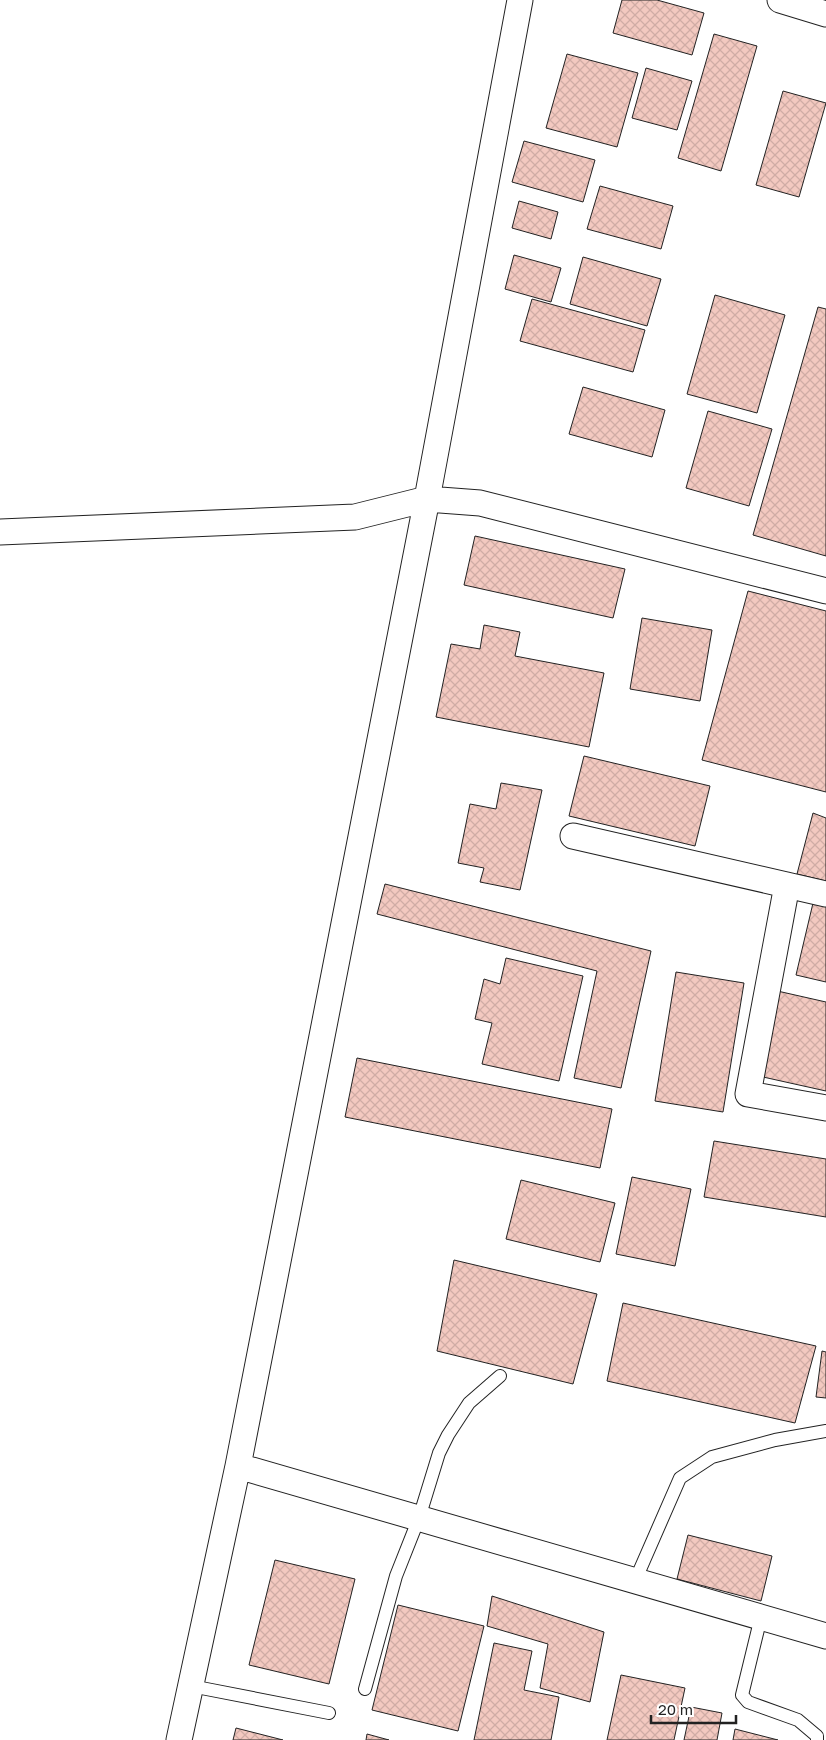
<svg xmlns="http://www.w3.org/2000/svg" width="826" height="1740" viewBox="0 0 826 1740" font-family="'Golos Text',sans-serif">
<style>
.building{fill:url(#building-cross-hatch);stroke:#222}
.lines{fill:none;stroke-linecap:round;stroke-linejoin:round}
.service-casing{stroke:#222;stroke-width:14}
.minor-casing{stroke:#222;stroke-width:27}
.service{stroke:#fff;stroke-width:12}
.minor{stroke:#fff;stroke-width:25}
</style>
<defs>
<pattern id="building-cross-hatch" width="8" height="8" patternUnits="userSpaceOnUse" patternTransform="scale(1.25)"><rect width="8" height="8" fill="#f3c9c0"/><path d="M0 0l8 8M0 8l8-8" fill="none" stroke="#d0aca5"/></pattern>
</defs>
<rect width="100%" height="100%" fill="#fff"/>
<path class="building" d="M622,0H657L704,13L692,55L613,33Z
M714,34L757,46L721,171L678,158Z
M567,54L638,73L617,147L546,128Z
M646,68L692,81L677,130L632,118Z
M783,91L826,103L799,197L756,185Z
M524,141L595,160L583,202L512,182Z
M600,186L673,206L661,249L587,229Z
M519,201L558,212L551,239L512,228Z
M514,255L561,268L551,302L505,289Z
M583,257L661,279L647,326L570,304Z
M715,295L785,315L757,413L687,394Z
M532,299L645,330L633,372L520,341Z
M818,307L826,309V556L753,535Z
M583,387L665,410L652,457L569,434Z
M708,411L772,429L749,506L686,488Z
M475,536L625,569L613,618L464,585Z
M748,591L826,611V792L702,760Z
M642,618L712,630L700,701L630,689Z
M484,625L520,632L515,656L604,673L589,747L436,717L451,644L480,649Z
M584,756L710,786L695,846L569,816Z
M501,783L542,790L520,890L480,882L484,868L458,863L470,804L496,809Z
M813,813L826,818V881L797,874Z
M385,884L651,951L621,1088L574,1078L597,971L377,914Z
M813,903L826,906V982L796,975Z
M506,958L583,976L559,1081L482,1064L492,1023L475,1019L484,979L500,984Z
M676,972L744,983L723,1112L655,1101Z
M773,990L826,1002V1091L754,1075Z
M357,1058L612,1109L600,1168L345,1117Z
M714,1141L826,1159V1217L704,1197Z
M632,1177L691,1189L675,1266L616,1254Z
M521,1180L615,1203L600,1262L506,1239Z
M454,1260L597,1294L573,1384L437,1351Z
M623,1303L816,1346L795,1423L607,1381Z
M822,1351L826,1352V1398L816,1397Z
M688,1535L772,1556L761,1601L677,1579Z
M275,1560L355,1579L329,1684L249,1665Z
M492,1596L604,1632L590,1702L540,1688L548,1644L487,1626Z
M398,1605L484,1626L458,1731L372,1710Z
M494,1643L532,1651L524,1690L559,1697L551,1740H474Z
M621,1675L685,1688L674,1740H607Z
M691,1707L722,1713L717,1740H684Z
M236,1728L283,1740H233Z
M735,1729L778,1740H733Z
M367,1734L389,1740H366Z"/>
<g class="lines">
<defs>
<path id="service" d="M635,1581L680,1478L712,1457L775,1440L826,1431
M761,1617L742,1695L748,1702L798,1720L817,1736V1740
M191,1686L329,1713
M365,1689L396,1576L419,1518L439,1453L448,1435L469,1403L500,1376"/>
<path id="minor" d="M780,0L826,14
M0,532L355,517L427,499L480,503L826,591
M573,836L826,894
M787,885L748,1094L826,1108
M238,1466L826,1636
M179,1740L238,1466L427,499L520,0"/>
</defs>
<use href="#service" class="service-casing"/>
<use href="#minor" class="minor-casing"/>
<use href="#service" class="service"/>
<use href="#minor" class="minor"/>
</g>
<path d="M651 1715v8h85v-8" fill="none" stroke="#222222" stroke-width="2.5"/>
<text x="658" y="1715" font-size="15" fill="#222222" stroke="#ffffff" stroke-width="4" paint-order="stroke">20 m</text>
</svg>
